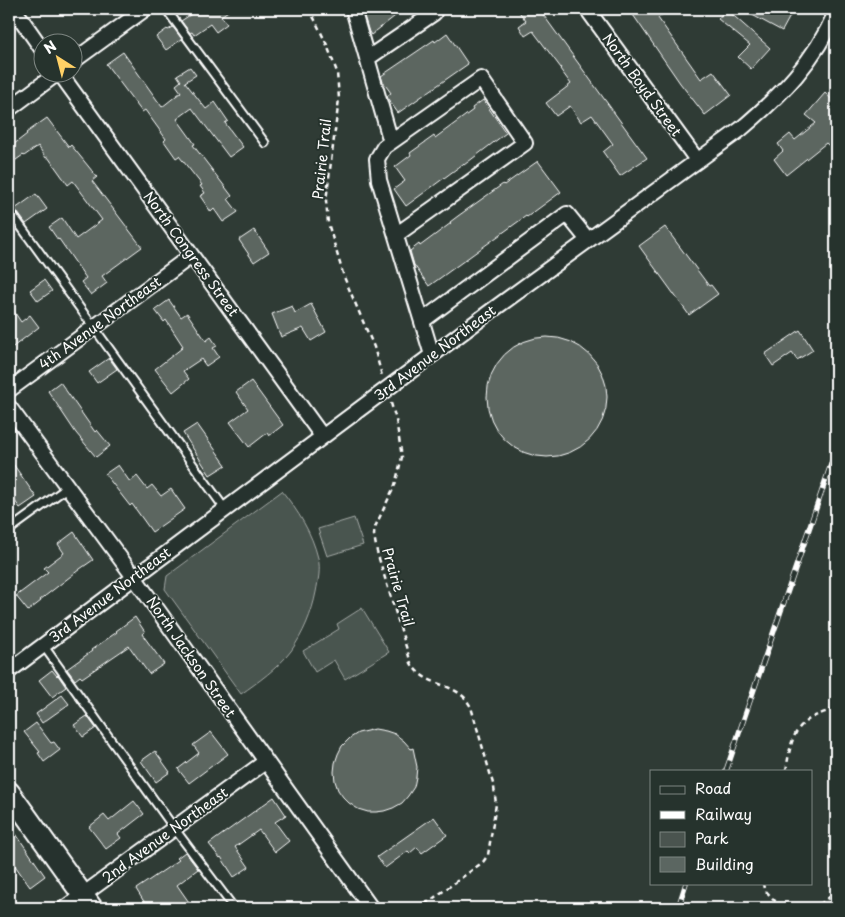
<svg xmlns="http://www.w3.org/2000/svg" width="845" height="917" viewBox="0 0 845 917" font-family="'Playpen Sans',sans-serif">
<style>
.green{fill:#4a544f;stroke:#a4aaa7}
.building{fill:#5b6661;stroke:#fff}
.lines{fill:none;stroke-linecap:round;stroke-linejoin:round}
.lane-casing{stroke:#fff;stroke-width:11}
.street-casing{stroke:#fff;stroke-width:18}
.secondary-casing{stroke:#fff;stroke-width:24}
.path{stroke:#fff;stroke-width:2.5;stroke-dasharray:5 4;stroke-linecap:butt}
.lane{stroke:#26332d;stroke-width:7}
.street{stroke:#26332d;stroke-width:14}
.secondary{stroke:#26332d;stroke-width:20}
.rail-casing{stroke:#fff;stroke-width:5.5}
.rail{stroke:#26332d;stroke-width:4;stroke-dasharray:11;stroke-linecap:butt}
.labels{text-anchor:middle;stroke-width:4;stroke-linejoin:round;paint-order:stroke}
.street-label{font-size:14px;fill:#fff;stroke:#26332d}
</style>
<rect width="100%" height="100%" fill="#2f3b35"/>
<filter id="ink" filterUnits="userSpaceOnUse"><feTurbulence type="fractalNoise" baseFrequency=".02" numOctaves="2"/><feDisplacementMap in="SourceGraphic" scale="10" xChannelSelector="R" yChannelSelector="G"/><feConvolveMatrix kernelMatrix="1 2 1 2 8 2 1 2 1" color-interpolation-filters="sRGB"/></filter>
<g filter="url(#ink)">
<path class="green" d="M282,491C298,511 312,533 318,558C321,569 318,581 316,592C312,613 303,634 291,651C278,668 258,682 241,694L165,589L167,576Z
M354,518L363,545L327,556L318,529Z
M362,608L389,652L345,679L334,660L315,672L303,651L339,629L337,624Z"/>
<path class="building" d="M199,9H231L221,16L227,24L216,32L210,24L194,35L192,32L190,33L181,21Z
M369,9H404L371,35L369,32L363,13Z
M517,9H539L647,158L620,176L603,152L613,144L592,115L581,122L570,106L556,116L546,103L571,84L560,69L561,68L533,31L525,36L519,26L526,21Z
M629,9H669L658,18L701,79L713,71L731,95L705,115L680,83Z
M726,9L770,48L751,69L738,57L750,45L718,19Z
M741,9H794L782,31Z
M173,27L182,39L166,50L156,37L167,29L168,30Z
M447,33L468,64L398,113L388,99L387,96L391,93L383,82L381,76L434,40L435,42Z
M123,52L162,107L181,92L176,85L181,81L177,75L190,67L196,75L185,82L206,109L215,102L228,121L225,123L243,147L229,157L192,108L177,119L195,144L193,145L232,196L228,199L238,212L223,222L214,209L211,212L200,196L205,193L200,186L202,185L179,156L176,158L164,141L166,139L145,110L142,112L106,64Z
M825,93L836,103V152L826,143L786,175L774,159L783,151L778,144L790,134L795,140L816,123L806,115Z
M483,100L506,133L464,165L463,164L406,206L394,189L405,181L395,167L411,155L410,153L434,136L435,138L473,110L472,108Z
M47,118L69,147L71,145L97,177L92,181L142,247L102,276L107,283L91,295L81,282L86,278L59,239L58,240L49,227L62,218L76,239L102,220L73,181L68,185L48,157L46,158L38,146L24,156L23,155L9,165V148L27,134L26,133Z
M538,161L561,192L527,217L526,216L429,286L414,265L410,251L419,244L420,246L451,223L450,222L458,216L503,184L504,185Z
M36,194L47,209L26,224L15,209Z
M9,219L17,230L9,235Z
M665,227L709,286L711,285L718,294L689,315L639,246Z
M254,230L269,252L254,262L239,240Z
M44,280L52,291L38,301L30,290Z
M169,300L181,317L187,313L206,341L211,337L217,346L213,348L219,357L206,366L201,359L183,371L189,379L173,392L155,369L182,348L181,347L183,346L166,320L164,322L155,310Z
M9,304L21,322L30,315L39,327L9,350Z
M311,304L326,332L311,341L303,328L281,337L272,314L292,306L295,313Z
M800,330L813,350L797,360L792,353L773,366L765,354Z
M487 397a60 60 0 1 1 120 0a60 60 0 1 1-120 0Z
M109,358L117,369L97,383L89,372Z
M251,381L283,425L269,436L267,433L249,447L230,422L248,409L236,392Z
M60,382L95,432L97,430L110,446L96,457L76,433L48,391Z
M197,424L226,465L210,475L183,433Z
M9,458L36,497L20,508L9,493Z
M118,465L130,482L137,476L147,489L152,485L161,496L171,489L185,509L152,532L132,504L130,506L105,474Z
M74,532L93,560L80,569L40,600L41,601L28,611L16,596L48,572L44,568L64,553L58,544Z
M135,617L145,632L142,634L164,664L149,674L129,646L82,678L80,676L75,680L67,669L92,651L91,650L117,632L116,631Z
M52,670L57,676L58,675L66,687L52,697L39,680Z
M62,695L69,704L42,723L36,714Z
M87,716L96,728L83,737L74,725Z
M36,723L51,743L54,742L60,750L44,762L38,753L40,752L24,732Z
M375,729L386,731L395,734L404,741L411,749L413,748L417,767L416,777L414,787L408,796L402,803L393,808L384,811L376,812H368L358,809L349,803L343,797L338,790L335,781L334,772L335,763L338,754L342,746L350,738L358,733Z
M211,732L228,754L189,783L178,769L199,753L193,745Z
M155,751L170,772L156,782L141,761Z
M274,797L286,815L275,822L289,841L275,852L259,830L235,847L249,867L234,877L221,857L220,858L209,844Z
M134,801L144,814L118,834L121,838L106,849L89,827L104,815L109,821Z
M434,817L447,835L422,853L417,847L410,853L408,851L385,868L377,857Z
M16,834L45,876L30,887L9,857V839Z
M185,852L198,869L177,885L193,908H148L136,889L179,860L177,858Z"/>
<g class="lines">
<defs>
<path id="lane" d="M166,9L265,143
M9,210L225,509
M9,530L68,487
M43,645L174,828L234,908"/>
<path id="street" d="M14,9L42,49
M353,9L391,142
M587,9L697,160
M368,58L434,13
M72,62L145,9
M59,72L322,436
M9,109L59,72
M396,235L525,143L481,79L384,147L377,159L379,180L432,355
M422,321L567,214L588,240
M9,390L191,256
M9,407L134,577L371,908
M9,671L487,314L741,129C782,94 814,62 836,12
M65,908L265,762"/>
<path id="secondary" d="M9,792L92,908"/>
</defs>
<use href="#lane" class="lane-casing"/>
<use href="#street" class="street-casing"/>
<use href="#secondary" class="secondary-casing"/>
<path class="path" d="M308,9L314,18L327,45L337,72L339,99L326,201L328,223L344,277L374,347L382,376
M391,403L396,420L402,457L395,485L375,527L374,535L377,552L411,663C423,685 448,682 464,697C467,700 469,704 471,707L494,787L496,804L488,855L483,862L427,903L414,908
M786,771C792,732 796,719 836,709
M836,775V784
M763,883L764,889L777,903L788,908
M811,908L819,905L836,892"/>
<use href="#lane" class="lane"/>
<use href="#street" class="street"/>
<use href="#secondary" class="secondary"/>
<defs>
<path id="rail" d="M726,771L836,450
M678,908L686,883"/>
</defs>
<use href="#rail" class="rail-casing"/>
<use href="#rail" class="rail"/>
</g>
</g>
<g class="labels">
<g class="street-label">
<text transform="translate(642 85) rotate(54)" y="5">North Boyd Street</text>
<text transform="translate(322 159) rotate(-84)" y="5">Prairie Trail</text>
<text transform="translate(191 254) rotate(54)" y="5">North Congress Street</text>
<text transform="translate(100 323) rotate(-36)" y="5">4th Avenue Northeast</text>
<text transform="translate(435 353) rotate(-37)" y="5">3rd Avenue Northeast</text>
<text transform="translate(398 587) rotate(74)" y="5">Prairie Trail</text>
<text transform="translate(110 595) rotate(-37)" y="5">3rd Avenue Northeast</text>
<text transform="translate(191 657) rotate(55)" y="5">North Jackson Street</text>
<text transform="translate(165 835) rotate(-36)" y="5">2nd Avenue Northeast</text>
</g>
</g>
<rect width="845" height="917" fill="none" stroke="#26332d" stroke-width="30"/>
<rect x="15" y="15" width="815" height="887" fill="none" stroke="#fff" stroke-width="2" filter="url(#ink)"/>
<rect x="650" y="770" width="162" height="115" fill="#26332d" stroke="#7d8581"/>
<rect x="660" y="786" width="25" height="8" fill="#26332d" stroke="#7d8581"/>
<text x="695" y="794" font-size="15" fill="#ffffff">Road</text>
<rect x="660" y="811" width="25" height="8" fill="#ffffff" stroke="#7d8581"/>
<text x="695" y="820" font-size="15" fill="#ffffff">Railway</text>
<rect x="660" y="832" width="25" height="15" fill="#4a544f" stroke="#7d8581"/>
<text x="695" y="844" font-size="15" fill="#ffffff">Park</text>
<rect x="660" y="857" width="25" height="15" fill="#5b6661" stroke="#7d8581"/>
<text x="695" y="870" font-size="15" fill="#ffffff">Building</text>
<g transform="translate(58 58) rotate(324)"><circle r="24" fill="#26332d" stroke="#7d8581"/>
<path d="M0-4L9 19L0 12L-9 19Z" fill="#ffd166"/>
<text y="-8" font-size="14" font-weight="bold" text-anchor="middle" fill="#ffffff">N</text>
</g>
</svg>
